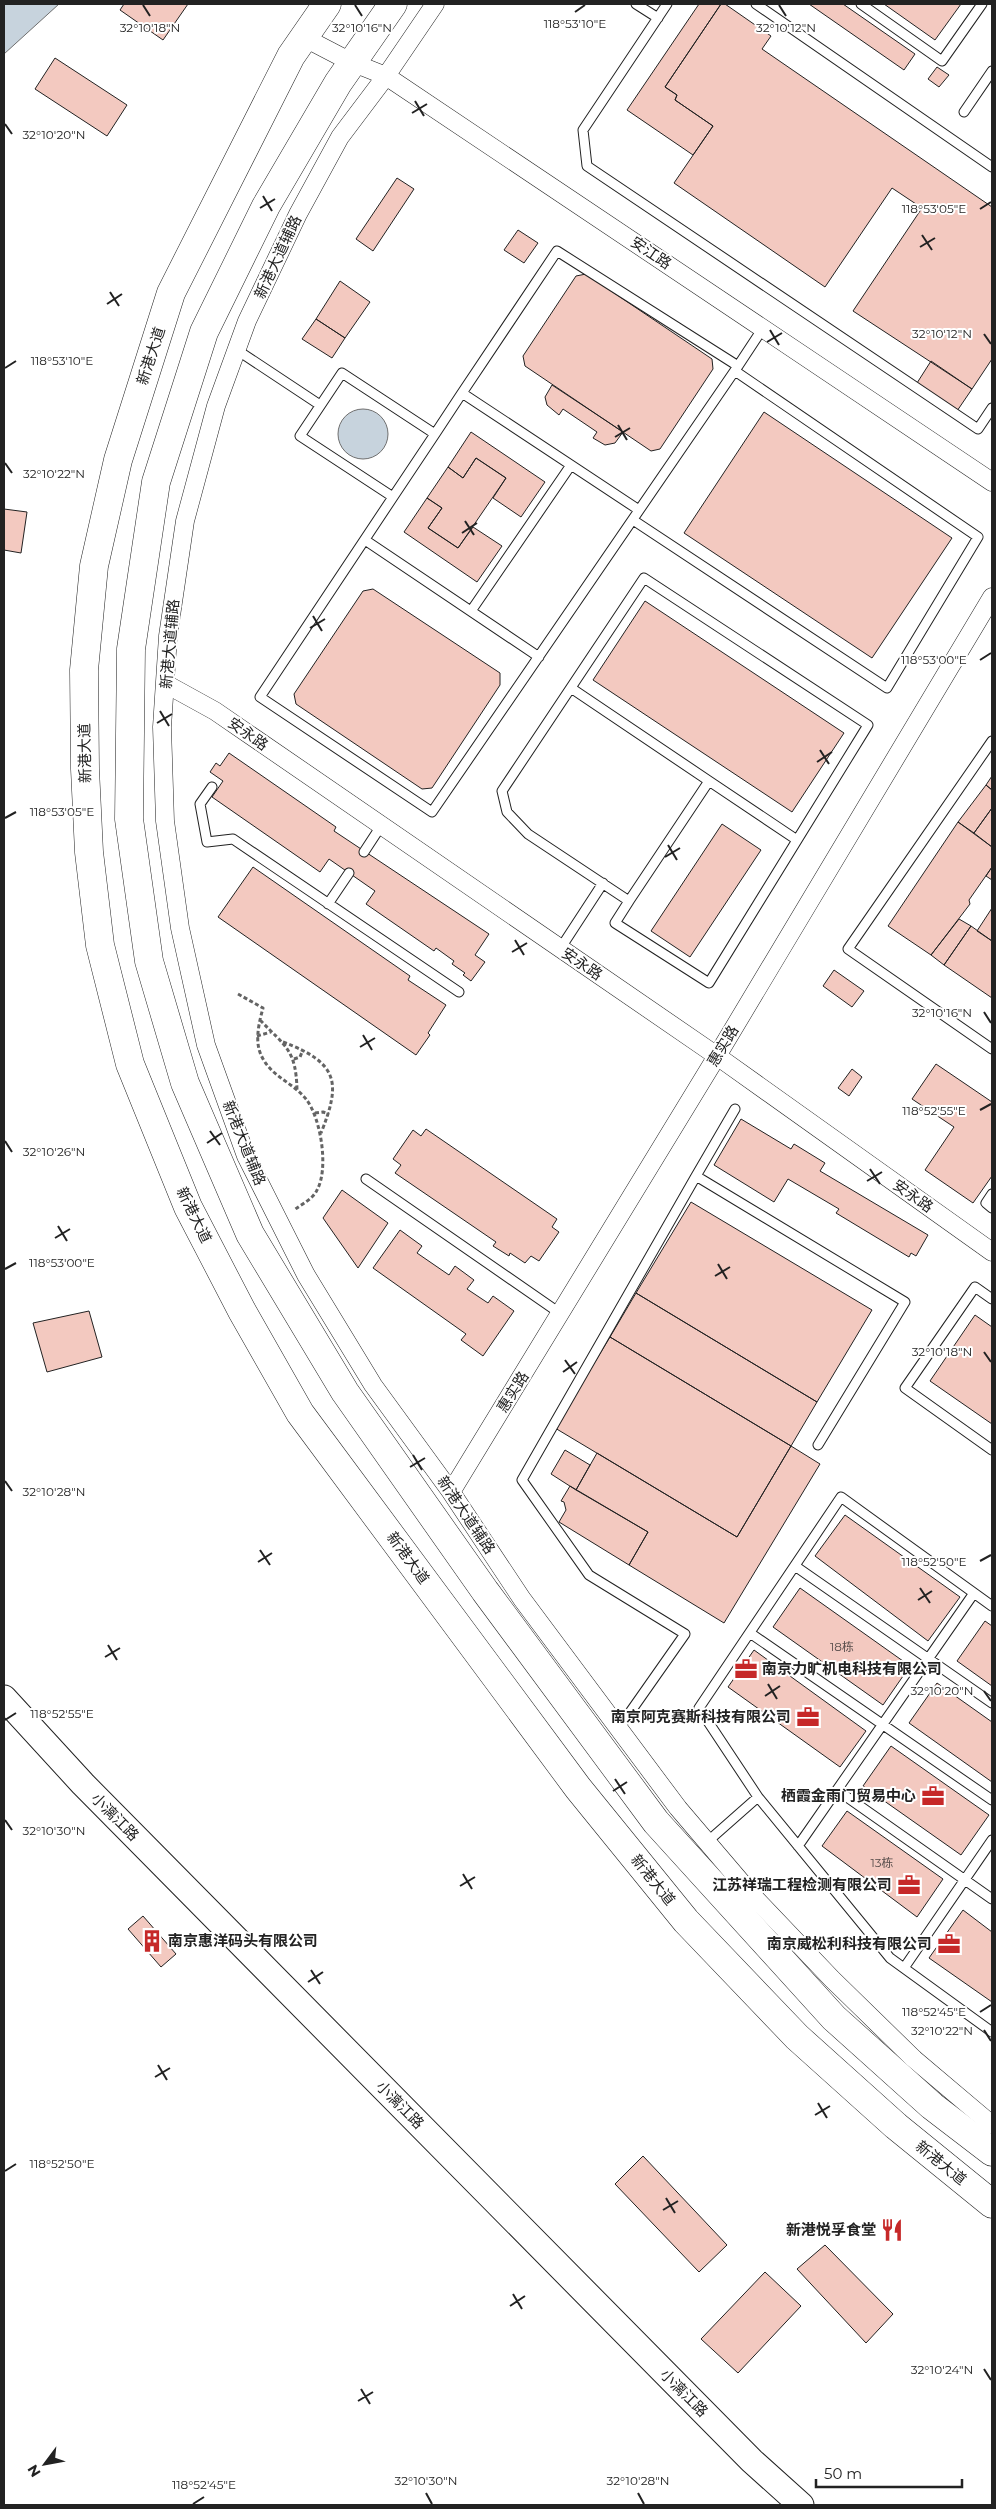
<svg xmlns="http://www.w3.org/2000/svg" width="996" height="2509" viewBox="0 0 996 2509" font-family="Montserrat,'Noto Sans SC',sans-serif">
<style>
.water{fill:#c7d3dd;stroke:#6f6f6f}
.building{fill:#f3c9c0;stroke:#222}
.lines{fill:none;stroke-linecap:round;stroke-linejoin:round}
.lane-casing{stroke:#222;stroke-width:11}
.street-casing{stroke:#222;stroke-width:19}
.secondary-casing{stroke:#222;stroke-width:27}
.primary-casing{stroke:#222;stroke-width:29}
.path{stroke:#646464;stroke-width:3;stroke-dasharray:4 2.5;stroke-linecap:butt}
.lane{stroke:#fff;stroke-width:9}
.street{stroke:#fff;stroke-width:18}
.secondary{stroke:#fff;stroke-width:25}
.primary{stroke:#fff;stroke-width:28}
.ticks{fill:none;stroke:#222;stroke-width:2}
.labels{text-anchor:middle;stroke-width:4;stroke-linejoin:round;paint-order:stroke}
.number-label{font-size:12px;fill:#564c4a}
.street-label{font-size:15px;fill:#222;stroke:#fff}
.poi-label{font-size:15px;font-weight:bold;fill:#222;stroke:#fff;text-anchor:end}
.ticks-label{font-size:12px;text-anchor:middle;fill:#222;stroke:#fff;stroke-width:4;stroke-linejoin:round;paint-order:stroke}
</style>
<rect width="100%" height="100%" fill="#fff"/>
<path class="water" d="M4,4H59L4,54Z
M338 434a25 25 0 1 1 50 0a25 25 0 1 1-50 0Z"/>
<path class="building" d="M124,4H188L163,40L120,10Z
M699,4H721L665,87L677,95L675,100L713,126L693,155L627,110Z
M721,4H725L771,36L762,49L992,207V359L972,389L853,311L922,208L892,188L825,287L674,183L713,126L675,100L677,95L665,87Z
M809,4H843L915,54L904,70Z
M884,4H961L935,40Z
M55,58L127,105L107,136L35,89Z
M937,67L949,75L939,87L928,79Z
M397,178L414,189L373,251L356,239Z
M518,230L538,243L524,263L504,250Z
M586,274L712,359L713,369L660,449L651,451L525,366L523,356L576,276Z
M340,281L370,302L345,338L316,319Z
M316,319L345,338L332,358L302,339Z
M931,361L972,389L957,411L917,383Z
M552,385L623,432L615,443L605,445L593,438L597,432L563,409L559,415L547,405L545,397Z
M764,412L952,538L872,658L684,533Z
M471,432L545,482L521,517L493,498L506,478L476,458L463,478L448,467Z
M476,458L506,478L458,548L428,528L442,508L427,498L448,467L463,478Z
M427,498L442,508L428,528L458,548L473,527L502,546L477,582L404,532Z
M4,509L27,512L21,553L4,550Z
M373,589L500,673V685L432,788L422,789L296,704L294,694L363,591Z
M645,601L844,733L792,812L593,680Z
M229,753L336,827L334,831L489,934L475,955L485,962L471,981L463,975L465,973L452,964L454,961L436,948L434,951L366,904L375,891L329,859L320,872L212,797L223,781L210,772L216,763L220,766Z
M992,776V790L986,785Z
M986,785L992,790V808L974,833L958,822Z
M992,808V847L974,833Z
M958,822L992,847V867L969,900L970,904L931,955L888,926Z
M722,824L761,850L690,957L651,931Z
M253,867L410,976L408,980L446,1005L428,1033L430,1035L416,1055L218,917Z
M992,867V880L986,876Z
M992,908V941L977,931Z
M959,919L971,926L944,965L931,955Z
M971,926L992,941V998L944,965Z
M834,970L864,991L852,1007L823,986Z
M936,1064L992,1102V1176L973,1203L925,1170L954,1127L912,1099Z
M852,1069L862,1077L849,1096L838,1088Z
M741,1119L791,1149L794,1144L825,1163L820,1171L928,1235L916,1256L911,1253L909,1257L836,1213L839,1209L788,1179L774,1202L714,1165Z
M426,1129L557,1219L552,1227L559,1232L539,1261L531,1256L525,1263L510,1253L509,1256L493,1246L496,1242L395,1173L401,1165L393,1159L413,1130L421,1136Z
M342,1190L388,1223L358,1268L323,1218Z
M691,1202L872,1310L817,1402L636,1293Z
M400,1230L422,1246L417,1253L449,1275L455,1266L474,1280L467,1289L488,1303L493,1296L514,1311L483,1356L461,1340L466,1334L373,1268Z
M636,1293L817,1402L791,1446L610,1337Z
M89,1311L102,1357L47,1372L33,1323Z
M975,1315L992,1327V1424L930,1381Z
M610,1337L791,1446L737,1537L555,1428Z
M791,1446L820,1464L724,1623L629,1565L648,1532L576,1490L597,1453L737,1537Z
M565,1450L590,1465L576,1490L551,1474Z
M570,1486L648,1532L629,1565L559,1522L566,1510L564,1502L561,1501Z
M845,1515L960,1597L928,1641L815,1556Z
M800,1588L910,1666L883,1705L773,1627Z
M985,1621L992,1626V1686L957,1661Z
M754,1650L866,1731L840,1767L728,1687Z
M937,1683L992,1722V1782L909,1723Z
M891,1746L989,1815L961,1855L863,1786Z
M847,1811L943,1879L917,1917L822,1846Z
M963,1910L992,1932V2002L929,1958Z
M143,1916L176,1954L161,1967L128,1929Z
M643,2156L727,2245L699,2272L615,2184Z
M825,2245L893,2314L866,2343L797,2269Z
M765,2272L801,2306L738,2373L701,2339Z"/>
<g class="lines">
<defs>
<path id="lane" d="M636,4L658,18
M667,4L583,130L587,166L978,429L992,408
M756,4L992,167
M861,4L942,61L982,4
M964,112L992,71
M237,350L320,405
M738,366L763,328
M342,373L435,434L393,497L300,436Z
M435,434L462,393
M393,497L260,697L432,812L738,366L557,251L462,393L639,510
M633,520L887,688L978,537L735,371
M365,540L539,657
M471,611L571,465
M571,688L709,781L629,901L528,834L507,812L502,791L644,578L868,725L709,983L615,923L629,901
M992,741L848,949L992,1049
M709,781L797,840
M212,787L200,804L207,842L233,839L459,992
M364,852L381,826
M328,904L349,873
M560,949L603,883
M696,1176L735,1109
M366,1179L561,1314
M992,1194L986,1203L992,1208
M992,1299L975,1287L905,1388L992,1450
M795,1566L992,1703
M750,1633L992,1800
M619,1728L685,1634L589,1575L522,1480L696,1176L905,1302L818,1445
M837,1790L992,1899
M758,1797L699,1708L841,1497L992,1606
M707,1842L758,1797L890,1958L992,2032
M798,1846L974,1593
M904,1968L992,1840"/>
<path id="street" d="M435,4L386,76L340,137L298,214L247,321L216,406L185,521L168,636L162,727L165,821L180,928L206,1045L246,1156L306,1275L373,1385L451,1492L522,1599L678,1808L753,1896L832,1979L914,2059L992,2125
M303,37L351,62L386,76L992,482
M166,684L215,711L717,1056L992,1252
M451,1492L717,1056L992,597"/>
<path id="secondary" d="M4,1698L83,1784L752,2461L801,2505"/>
<path id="primary" d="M327,4L291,56L171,293L118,460L94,566L84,670L85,769L89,852L100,945L130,1064L188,1207L242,1311L300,1413L578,1788L686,1921L797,2037L896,2126L992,2204
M393,4L338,83L266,206L204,332L156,482L131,649L129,819L149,961L185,1083L250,1234L345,1392L485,1591L656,1822L834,2018L932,2106L992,2152"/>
</defs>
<use href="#lane" class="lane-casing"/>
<use href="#street" class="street-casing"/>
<use href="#secondary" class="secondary-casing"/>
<use href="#primary" class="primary-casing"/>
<path class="path" d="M238,994L263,1008C259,1023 254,1042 262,1057C272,1077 292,1082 306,1099C321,1118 329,1169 317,1190C313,1199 302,1204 294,1210
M260,1020C286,1047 296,1050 297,1090
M257,1036L271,1032
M283,1042C339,1063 341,1083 321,1133
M294,1059L300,1057L302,1052
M315,1113L323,1112L329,1114"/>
<use href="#lane" class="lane"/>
<use href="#street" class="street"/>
<use href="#secondary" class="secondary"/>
<use href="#primary" class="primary"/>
</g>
<path class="ticks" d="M143,5L150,16M355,5L362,16M779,5L786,16M575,12L585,5M415,101L424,116M412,113L427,104M5,124L12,134M263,196L272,211M260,208L275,199M980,209L991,202M922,235L932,250M920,247L935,238M110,292L119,306M107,304L122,294M770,330L779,345M984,334L991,344M767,342L782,333M5,368L16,361M618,425L627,440M615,437L630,428M5,463L12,473M465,521L474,535M462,533L477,523M313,616L322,631M310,628L325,619M980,660L991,653M160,711L169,726M157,723L172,714M820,750L829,764M817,762L832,752M5,818L16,812M668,845L677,860M665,857L680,848M515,940L524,955M512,952L527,943M984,1012L991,1023M363,1035L372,1050M360,1047L375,1038M980,1110L991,1104M210,1131L220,1145M5,1141L12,1152M207,1143L222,1133M870,1169L880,1184M867,1181L882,1172M58,1226L67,1241M55,1238L70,1229M718,1264L727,1279M5,1269L16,1263M715,1276L730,1267M984,1352L991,1362M565,1360L575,1374M563,1372L577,1362M413,1455L422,1470M410,1467L425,1458M5,1481L12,1491M260,1550L270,1565M980,1561L991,1555M258,1562L272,1553M920,1588L930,1603M918,1600L932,1591M108,1645L117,1660M105,1657L120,1648M768,1684L777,1699M984,1691L991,1701M765,1696L780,1686M5,1720L16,1713M615,1779L625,1794M613,1791L627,1782M5,1820L12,1830M463,1874L472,1889M460,1886L475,1877M311,1970L320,1984M308,1982L323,1972M980,2012L991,2005M984,2030L991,2041M158,2065L167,2080M155,2077L170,2068M818,2103L827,2118M815,2115L830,2106M5,2171L16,2164M666,2198L675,2213M663,2210L678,2201M513,2294L522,2309M510,2306L525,2296M984,2369L991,2380M361,2389L370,2404M358,2401L373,2392M426,2493L432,2504M638,2493L644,2504M193,2504L204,2497"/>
<defs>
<symbol id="office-bare" viewBox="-9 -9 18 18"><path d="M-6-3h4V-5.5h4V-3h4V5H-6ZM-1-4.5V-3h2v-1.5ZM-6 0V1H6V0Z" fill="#c62828" stroke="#fff" stroke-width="2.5" paint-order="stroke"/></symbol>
<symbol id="building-bare" viewBox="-9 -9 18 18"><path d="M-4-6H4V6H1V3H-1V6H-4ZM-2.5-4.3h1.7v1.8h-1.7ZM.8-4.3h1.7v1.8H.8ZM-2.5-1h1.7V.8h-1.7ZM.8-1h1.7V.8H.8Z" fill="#c62828" stroke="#fff" stroke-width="2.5" paint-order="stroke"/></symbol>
<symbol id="restaurant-bare" viewBox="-9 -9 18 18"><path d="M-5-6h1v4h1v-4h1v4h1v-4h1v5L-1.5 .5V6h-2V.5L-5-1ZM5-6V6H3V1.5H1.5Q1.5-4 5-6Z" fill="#c62828" stroke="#fff" stroke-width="2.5" paint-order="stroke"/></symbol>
</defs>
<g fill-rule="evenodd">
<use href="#office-bare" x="730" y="1653" width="32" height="32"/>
<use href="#office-bare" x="792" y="1701" width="32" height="32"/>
<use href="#office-bare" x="917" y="1780" width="32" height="32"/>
<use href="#office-bare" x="893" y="1869" width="32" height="32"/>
<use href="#building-bare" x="136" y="1925" width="32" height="32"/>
<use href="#office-bare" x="933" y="1928" width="32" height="32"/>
<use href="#restaurant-bare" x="876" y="2214" width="32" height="32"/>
</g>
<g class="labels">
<g class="number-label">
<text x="842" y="1651">18栋</text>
<text x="882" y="1867">13栋</text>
</g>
<g class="street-label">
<text transform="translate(651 253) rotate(34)" y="5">安江路</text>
<text transform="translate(278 257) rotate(-65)" y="5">新港大道辅路</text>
<text transform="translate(151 356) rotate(-72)" y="5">新港大道</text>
<text transform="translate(170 644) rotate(-85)" y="5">新港大道辅路</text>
<text transform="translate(248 734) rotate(35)" y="5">安永路</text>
<text transform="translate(85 753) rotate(-91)" y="5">新港大道</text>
<text transform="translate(582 964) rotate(34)" y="5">安永路</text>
<text transform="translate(723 1046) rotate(-59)" y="5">惠实路</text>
<text transform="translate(244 1143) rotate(68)" y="5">新港大道辅路</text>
<text transform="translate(913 1196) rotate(35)" y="5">安永路</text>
<text transform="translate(194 1215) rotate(64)" y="5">新港大道</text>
<text transform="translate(513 1392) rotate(-58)" y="5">惠实路</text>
<text transform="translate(466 1515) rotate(56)" y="5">新港大道辅路</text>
<text transform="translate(408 1558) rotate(54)" y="5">新港大道</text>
<text transform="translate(115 1817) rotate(45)" y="5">小漓江路</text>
<text transform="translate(653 1880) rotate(51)" y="5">新港大道</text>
<text transform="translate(400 2105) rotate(45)" y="5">小漓江路</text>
<text transform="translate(941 2163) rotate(39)" y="5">新港大道</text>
<text transform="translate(684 2393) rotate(45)" y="5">小漓江路</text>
</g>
<g class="poi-label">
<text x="762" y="1674" text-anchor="start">南京力旷机电科技有限公司</text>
<text x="791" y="1722">南京阿克赛斯科技有限公司</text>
<text x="916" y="1801">栖霞金雨门贸易中心</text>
<text x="892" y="1890">江苏祥瑞工程检测有限公司</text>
<text x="168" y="1946" text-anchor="start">南京惠洋码头有限公司</text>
<text x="932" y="1949">南京威松利科技有限公司</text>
<text x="876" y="2235">新港悦孚食堂</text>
</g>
</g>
<g class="ticks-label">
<text x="575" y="28">118°53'10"E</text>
<text x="150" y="32">32°10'18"N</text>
<text x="362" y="32">32°10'16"N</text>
<text x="786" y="32">32°10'12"N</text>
<text x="54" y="139">32°10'20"N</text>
<text x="934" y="213">118°53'05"E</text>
<text x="942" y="338">32°10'12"N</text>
<text x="62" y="365">118°53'10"E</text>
<text x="54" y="478">32°10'22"N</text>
<text x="934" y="664">118°53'00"E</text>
<text x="62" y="816">118°53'05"E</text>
<text x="942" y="1017">32°10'16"N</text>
<text x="934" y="1115">118°52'55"E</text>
<text x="54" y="1156">32°10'26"N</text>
<text x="62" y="1267">118°53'00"E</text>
<text x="942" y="1356">32°10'18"N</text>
<text x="54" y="1496">32°10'28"N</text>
<text x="934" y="1566">118°52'50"E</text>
<text x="942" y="1695">32°10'20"N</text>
<text x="62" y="1718">118°52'55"E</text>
<text x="54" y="1835">32°10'30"N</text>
<text x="934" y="2016">118°52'45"E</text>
<text x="942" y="2035">32°10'22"N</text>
<text x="62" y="2168">118°52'50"E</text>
<text x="942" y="2374">32°10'24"N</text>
<text x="426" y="2485">32°10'30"N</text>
<text x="638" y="2485">32°10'28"N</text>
<text x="204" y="2489">118°52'45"E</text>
</g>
<rect width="996" height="2509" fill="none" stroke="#222222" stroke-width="10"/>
<g transform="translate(45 2464) rotate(238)" stroke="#ffffff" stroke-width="4" paint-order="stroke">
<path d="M0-4L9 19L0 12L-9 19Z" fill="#222222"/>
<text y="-8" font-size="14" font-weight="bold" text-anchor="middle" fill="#222222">N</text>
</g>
<path d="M816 2479v8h146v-8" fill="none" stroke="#222222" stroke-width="2.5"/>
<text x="824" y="2479" font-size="15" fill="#222222" stroke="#ffffff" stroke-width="4" paint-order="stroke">50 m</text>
</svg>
